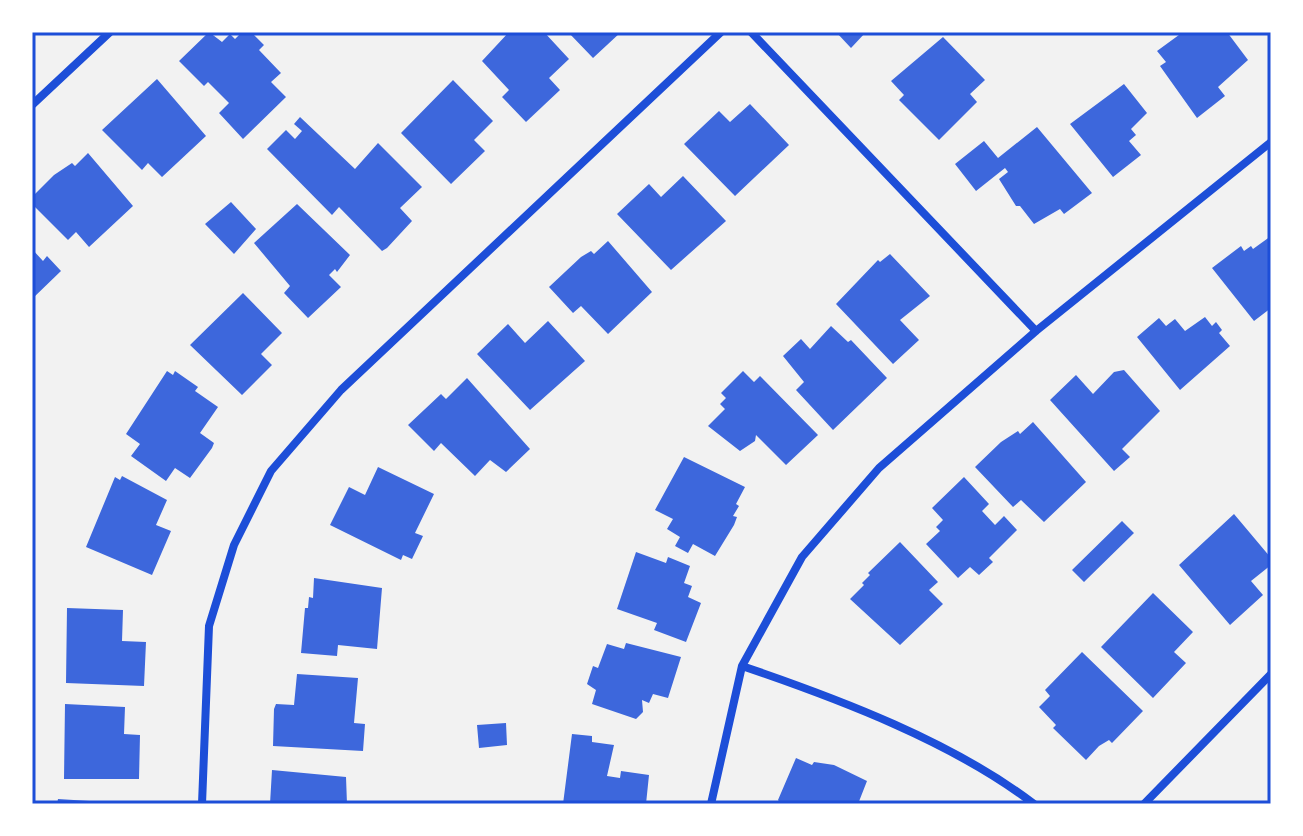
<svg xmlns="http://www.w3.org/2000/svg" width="1303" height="836" viewBox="0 0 1303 836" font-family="'Varela Round',sans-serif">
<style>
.building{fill:#3d67dc}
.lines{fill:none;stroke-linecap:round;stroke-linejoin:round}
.minor{stroke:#1d4ed8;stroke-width:8}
.neatline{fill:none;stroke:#1d4ed8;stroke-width:3}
</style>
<rect width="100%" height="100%" fill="#f2f2f2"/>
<path class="building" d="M209,32L222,42L230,34L235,39L242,32H251L264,45L259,50L281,73L271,82L286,97L243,139L219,113L229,103L208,82L204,86L179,61Z
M509,32H544L569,59L549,78L560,90L526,122L502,97L509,90L482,61Z
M568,32H621L593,58Z
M836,32H866L851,48Z
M1183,32H1227L1248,60L1218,87L1225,96L1197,118L1160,66L1166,62L1157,51Z
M943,37L985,80L970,94L977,102L939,140L899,100L904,95L891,81Z
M157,79L206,136L162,177L148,163L142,170L102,130Z
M453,80L493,121L474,140L485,151L451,184L401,133Z
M1124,84L1147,113L1131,129L1136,135L1129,141L1141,155L1113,177L1070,124Z
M750,104L789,145L735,196L684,144L719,111L730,122Z
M300,117L355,169L378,143L422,187L400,208L412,221L387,248L382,251L339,207L332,215L267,149L286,130L295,139L302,131L294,124Z
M1037,127L1092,193L1064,214L1060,209L1034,224L1020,206H1016L999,179L1008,172L1005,168L976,191L955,164L984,141L998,158Z
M88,153L133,206L89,247L76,232L68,240L32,204L35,194L54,175L72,163L75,166Z
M683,176L726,221L671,270L617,214L649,184L661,197Z
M231,202L256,229L234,254L205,224Z
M297,204L350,255L337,272L335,269L329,275L341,287L308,318L284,293L290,286L254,243Z
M1271,236V308L1254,321L1212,268L1241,246L1244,251L1251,246L1253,249Z
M608,241L652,292L608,334L581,306L573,313L549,287L581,257L591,251L594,254Z
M32,249L43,261L47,256L61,271L32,299Z
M890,254L930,296L900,320L919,340L893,364L836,304L878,260L880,262Z
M243,293L282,333L261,354L272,365L242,395L190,345Z
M1205,317L1212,326L1216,322L1222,330L1219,333L1230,346L1180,390L1137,337L1159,318L1166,326L1175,319L1185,331Z
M548,321L585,361L530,410L477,354L508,324L525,343Z
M831,326L848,342L851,340L887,378L833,430L796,390L804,382L783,356L801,339L810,349Z
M1124,370L1160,411L1122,449L1130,457L1114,471L1050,400L1076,375L1093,394L1114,372Z
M167,371L173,375L175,371L198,387L195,391L218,407L200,433L214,443L212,448L190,478L175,468L166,481L131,456L140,444L126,434Z
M743,371L754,382L760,376L818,435L786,465L756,435L755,441L740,451L708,426L725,409L720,404L726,398L721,393Z
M467,378L530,449L506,472L490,460L475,476L441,443L434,451L408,425L441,394L446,399Z
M1033,422L1086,482L1044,522L1021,500L1013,507L975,467L1001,442L1018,431L1020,434Z
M684,457L745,487L736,504L739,506L733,516L737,517L734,525L715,556L693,544L688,553L675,546L680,537L667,529L673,519L655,510Z
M378,467L434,494L415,533L423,536L412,559L403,555L401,560L330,525L349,487L365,495Z
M122,476L167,500L156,525L171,531L152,575L86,547L115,477L120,480Z
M964,477L989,504L982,511L995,525L1004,516L1017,530L989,558L993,562L979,575L970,567L958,578L926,544L940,531L936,527L943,520L932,508Z
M1234,514L1271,558V565L1251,581L1263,595L1230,625L1179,565Z
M1122,521L1134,533L1084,582L1072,570Z
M900,542L938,582L929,590L943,604L900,645L850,599L864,585L862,583L870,575L868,573Z
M636,552L666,563L668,557L690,566L684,583L692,586L688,597L701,603L686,642L654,630L657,623L617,609Z
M314,578L382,588L377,649L338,645L337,656L301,653L305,608H308L309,597L313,598Z
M1153,593L1193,632L1174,652L1186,663L1153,698L1101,647Z
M67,608L123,610L122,641L146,642L144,686L66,683Z
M626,643L681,657L668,698L653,694L649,703L642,700L643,712L636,719L592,704L596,690L587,684L593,666L598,668L607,644L624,649Z
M1082,652L1143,711L1112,743L1109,740L1099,746L1086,760L1053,728L1056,725L1039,707L1050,696L1045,690Z
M297,674L358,678L354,723L365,724L363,751L273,746L274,709L276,704L294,705Z
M65,704L125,707L124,734L140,735L139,779H64Z
M506,723L507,745L479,748L477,725Z
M572,734L592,736V742L614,745L607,776L620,778L621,771L649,775L646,804H563Z
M796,758L812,765L814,762L834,765L867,781L858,804H781L778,800Z
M272,770L346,777L347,804H270Z
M58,799L105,802V804H57Z"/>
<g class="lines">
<path class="minor" d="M751,32L1036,331
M32,105L110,32
M742,666C839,699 953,742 1034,804
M202,804L209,626L234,545L271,471L341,390L721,32
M711,804L742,666L802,557L879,468L1036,331L1271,142
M1144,804L1271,674"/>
</g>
<rect width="1303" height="836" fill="none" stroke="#ffffff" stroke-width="68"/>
<rect x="34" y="34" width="1235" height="768" class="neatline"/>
</svg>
